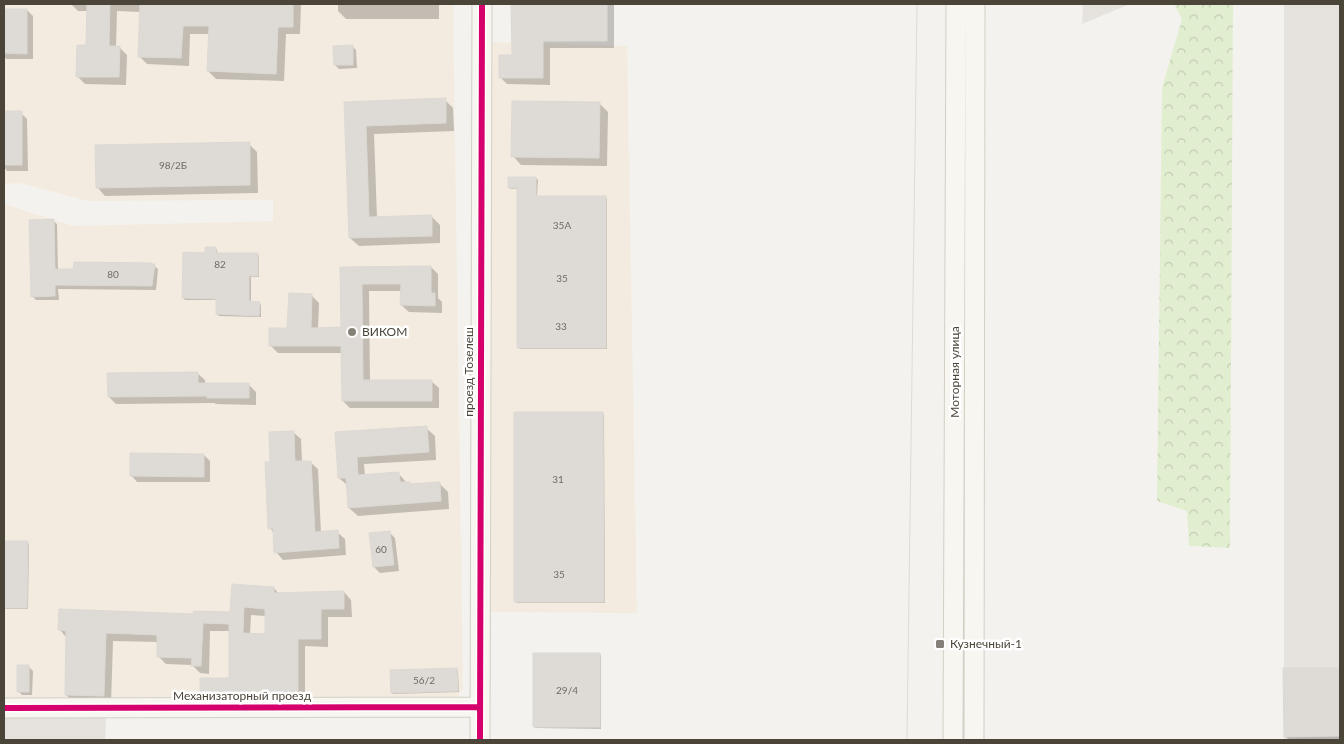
<svg xmlns="http://www.w3.org/2000/svg" width="1344" height="744" viewBox="0 0 1344 744" font-family="Lato,sans-serif">
<style>
.commercial{fill:#f3ebdf}
.industrial{fill:#e6e2de}
.forest{fill:url(#forest-crowns)}
.parking{fill:#e6e3df}
.shadow{fill:#0003;fill-rule:evenodd}
.building{fill:#dedbd6;stroke:#dcd9d4;fill-rule:evenodd}
.lines{fill:none;stroke-linecap:round;stroke-linejoin:round}
.secondary-casing{stroke:#d3cfc5;stroke-width:21}
.secondary{stroke:#f7f6f1;stroke-width:19}
.tram{stroke:#dbdbda;stroke-width:1}
.cycleway-casing{stroke:#fff;stroke-width:9}
.cycleway{stroke:#d6006c;stroke-width:6}
.poi-dot{fill:#868178;stroke:#fff;stroke-width:2}
.labels{text-anchor:middle;stroke-width:5;stroke-linejoin:round;paint-order:stroke}
.number-label{font-size:10px;fill:#706a61}
.poi-label{font-size:12px;fill:#4b4439;stroke:#fff;text-anchor:start}
.street-label{font-size:12px;fill:#4b4439;stroke:#fff}
</style>
<defs>
<pattern id="forest-crowns" width="20" height="18" patternUnits="userSpaceOnUse" patternTransform="scale(1.25)"><rect width="20" height="18" fill="#e1eecf"/><path d="M2 6a3 3 0 1 1 6 0M12 15a3 3 0 1 1 6 0" fill="none" stroke="#c3cdb2"/></pattern>
</defs>
<rect width="100%" height="100%" fill="#f4f2ee"/>
<path class="commercial" d="M4,4H453L463,688L458,696L448,700H4V204L73,226L273,221V200L88,201L20,183L4,184Z
M489,42L627,46L637,613L489,612Z"/>
<path class="industrial" d="M1284,4H1340V740H1284Z
M4,718H106L105,740H4Z"/>
<path class="forest" d="M1174,4H1233L1230,548L1189,546L1187,511L1157,501L1162,88L1182,19Z"/>
<path class="parking" d="M1083,4H1130L1082,24Z"/>
<path class="shadow" d="M71,4H301L300,34H286L284,81L216,79L208,71L210,34H190L189,66L147,64L139,56L141,12L117,11L116,47H119L127,55L126,85L85,84L77,76L87,47L88,11H78Z
M338,4H439V19H346L338,11Z
M513,4H614V48H550V85L507,84L500,77L513,56Z
M4,10H27L33,16V59H6L4,56Z
M352,46L356,50L357,68L339,69L335,65Z
M445,100L453,108L454,131L374,134L377,218L431,216L440,225V243L359,246L350,238L346,103Z
M600,104L608,112L607,166L521,165L513,156Z
M4,112L21,113L27,119L28,171H7L4,167Z
M249,144L257,152L258,193L105,196L97,187Z
M536,178L538,180L537,197L606,198L607,199V349H520L518,347V189H511L509,188Z
M53,221L57,224L58,270L154,266L158,269L156,290L58,289L59,300H36L32,296Z
M216,248L218,254H257L259,256V277H251V303H259L261,305V317L219,316L217,314L218,300H185L183,298L207,254Z
M431,267L438,274V298L442,302V313L409,312L401,305L402,291H369L370,382L431,381L439,388V408H350L343,401L342,353H278L271,346L288,329L311,295L319,303L318,329H342L341,268Z
M197,373L205,380V384L249,385L256,392V405L216,404L214,403L116,404L109,397Z
M602,413L604,415L605,603H517L515,601Z
M426,428L435,436L436,460L364,464L365,476L398,473L407,483L412,486L439,483L448,492L449,509L358,516L349,508L348,486L339,478L336,433Z
M293,432L301,439L302,462H310L318,469L321,533L337,532L345,539L346,555L283,560L276,552L274,533L270,528L271,463Z
M204,455L210,461V482H137L131,475Z
M389,532L395,538L399,571L380,573L374,567Z
M4,542L28,543L29,544L28,609H4Z
M274,588L279,594L344,592L351,600L352,617H328V647L305,646V703L209,704L201,696L230,680V631H210L209,674L200,673L192,665L166,664L158,656V642L113,641L111,704L74,702L66,695L67,638L60,630L194,615L232,613ZM251,615L266,616V635H250Z
M600,654L601,656V729L536,728L534,727Z
M29,667L33,671L32,695H22L18,691Z
M457,669L458,671L459,692L393,694L392,693Z
M1340,669V740H1289L1285,736L1284,670Z"/>
<path class="building" d="M87,4H110L109,46H120L119,77H76L77,45H86Z
M140,4H293V27H278L276,74L207,71L209,26H183L181,58L138,57Z
M511,4H607V41H543V78H499V55H512Z
M4,9H27V54L4,53Z
M353,45V65H334L333,46Z
M446,98V123L366,126L369,217L432,215V236L349,238L344,102Z
M512,101L600,102L599,158L511,157Z
M4,111H22V165H4Z
M250,142V185L96,188L95,145Z
M508,177H536V196H606V348H517V188H508Z
M54,219L55,269H73L74,262L152,263V264H155L152,286L55,285V296L31,297L29,220Z
M205,247H216V253H258V276H249V301L260,302L259,316L216,314V299L182,298L183,252L205,253Z
M431,266V293H435V306L400,305L401,284H362L363,380H432V401H342L341,346H269V328H287L289,293L312,294L311,328L341,327L340,267Z
M198,372V383H249V398H207V396L108,397L107,373Z
M514,412H603L604,602H514Z
M427,426L429,452L357,457L358,475L399,472L400,482H410V484L440,482L441,501L348,508L346,478H338L335,432Z
M294,431L295,461H311L315,532L338,530L339,548L274,553L273,528L268,529L265,462H270L269,432Z
M130,453L204,454V477L130,476Z
M390,531L394,565L373,567L369,533Z
M4,541H28L27,608H4Z
M232,584L274,587V593L344,591V609H321V639H298V696H200V678H229V624L203,623L201,666H191L192,658L157,657V635L106,633L104,696L65,695L66,631L58,630L59,609L193,614V611L230,612ZM244,607L265,609V634L243,633Z
M533,653H600V727H533Z
M17,665H29V692H17Z
M457,668L458,691L391,693L390,670Z
M1283,668H1340V736L1284,737Z"/>
<g class="lines">
<defs>
<path id="secondary" d="M4,708L480,707
M480,740L482,4
M953,740L956,4
M974,740L975,4"/>
</defs>
<use href="#secondary" class="secondary-casing"/>
<use href="#secondary" class="secondary"/>
<path class="tram" d="M907,740L917,4"/>
<defs>
<path id="cycleway" d="M4,708L480,707
M480,740L482,4"/>
</defs>
<use href="#cycleway" class="cycleway-casing"/>
<use href="#cycleway" class="cycleway"/>
</g>
<g class="poi-dot">
<circle cx="352" cy="332" r="5"/>
<rect x="935" y="639" width="10" height="10" rx="2.5"/>
</g>
<g class="labels">
<g class="number-label">
<text x="173" y="169">98/2Б</text>
<text x="562" y="229">35А</text>
<text x="220" y="268">82</text>
<text x="113" y="278">80</text>
<text x="562" y="282">35</text>
<text x="561" y="330">33</text>
<text x="558" y="483">31</text>
<text x="381" y="553">60</text>
<text x="559" y="578">35</text>
<text x="424" y="684">56/2</text>
<text x="567" y="694">29/4</text>
</g>
<g class="poi-label">
<text x="362" y="336">ВИКОМ</text>
<text x="950" y="648">Кузнечный-1</text>
</g>
<g class="street-label">
<text transform="translate(469 372) rotate(-90)" y="4">проезд Тозелеш</text>
<text transform="translate(955 372) rotate(-90)" y="4">Моторная улица</text>
<text x="242" y="700">Механизаторный проезд</text>
</g>
</g>
<rect width="1344" height="744" fill="none" stroke="#4b4439" stroke-width="10"/>
</svg>
